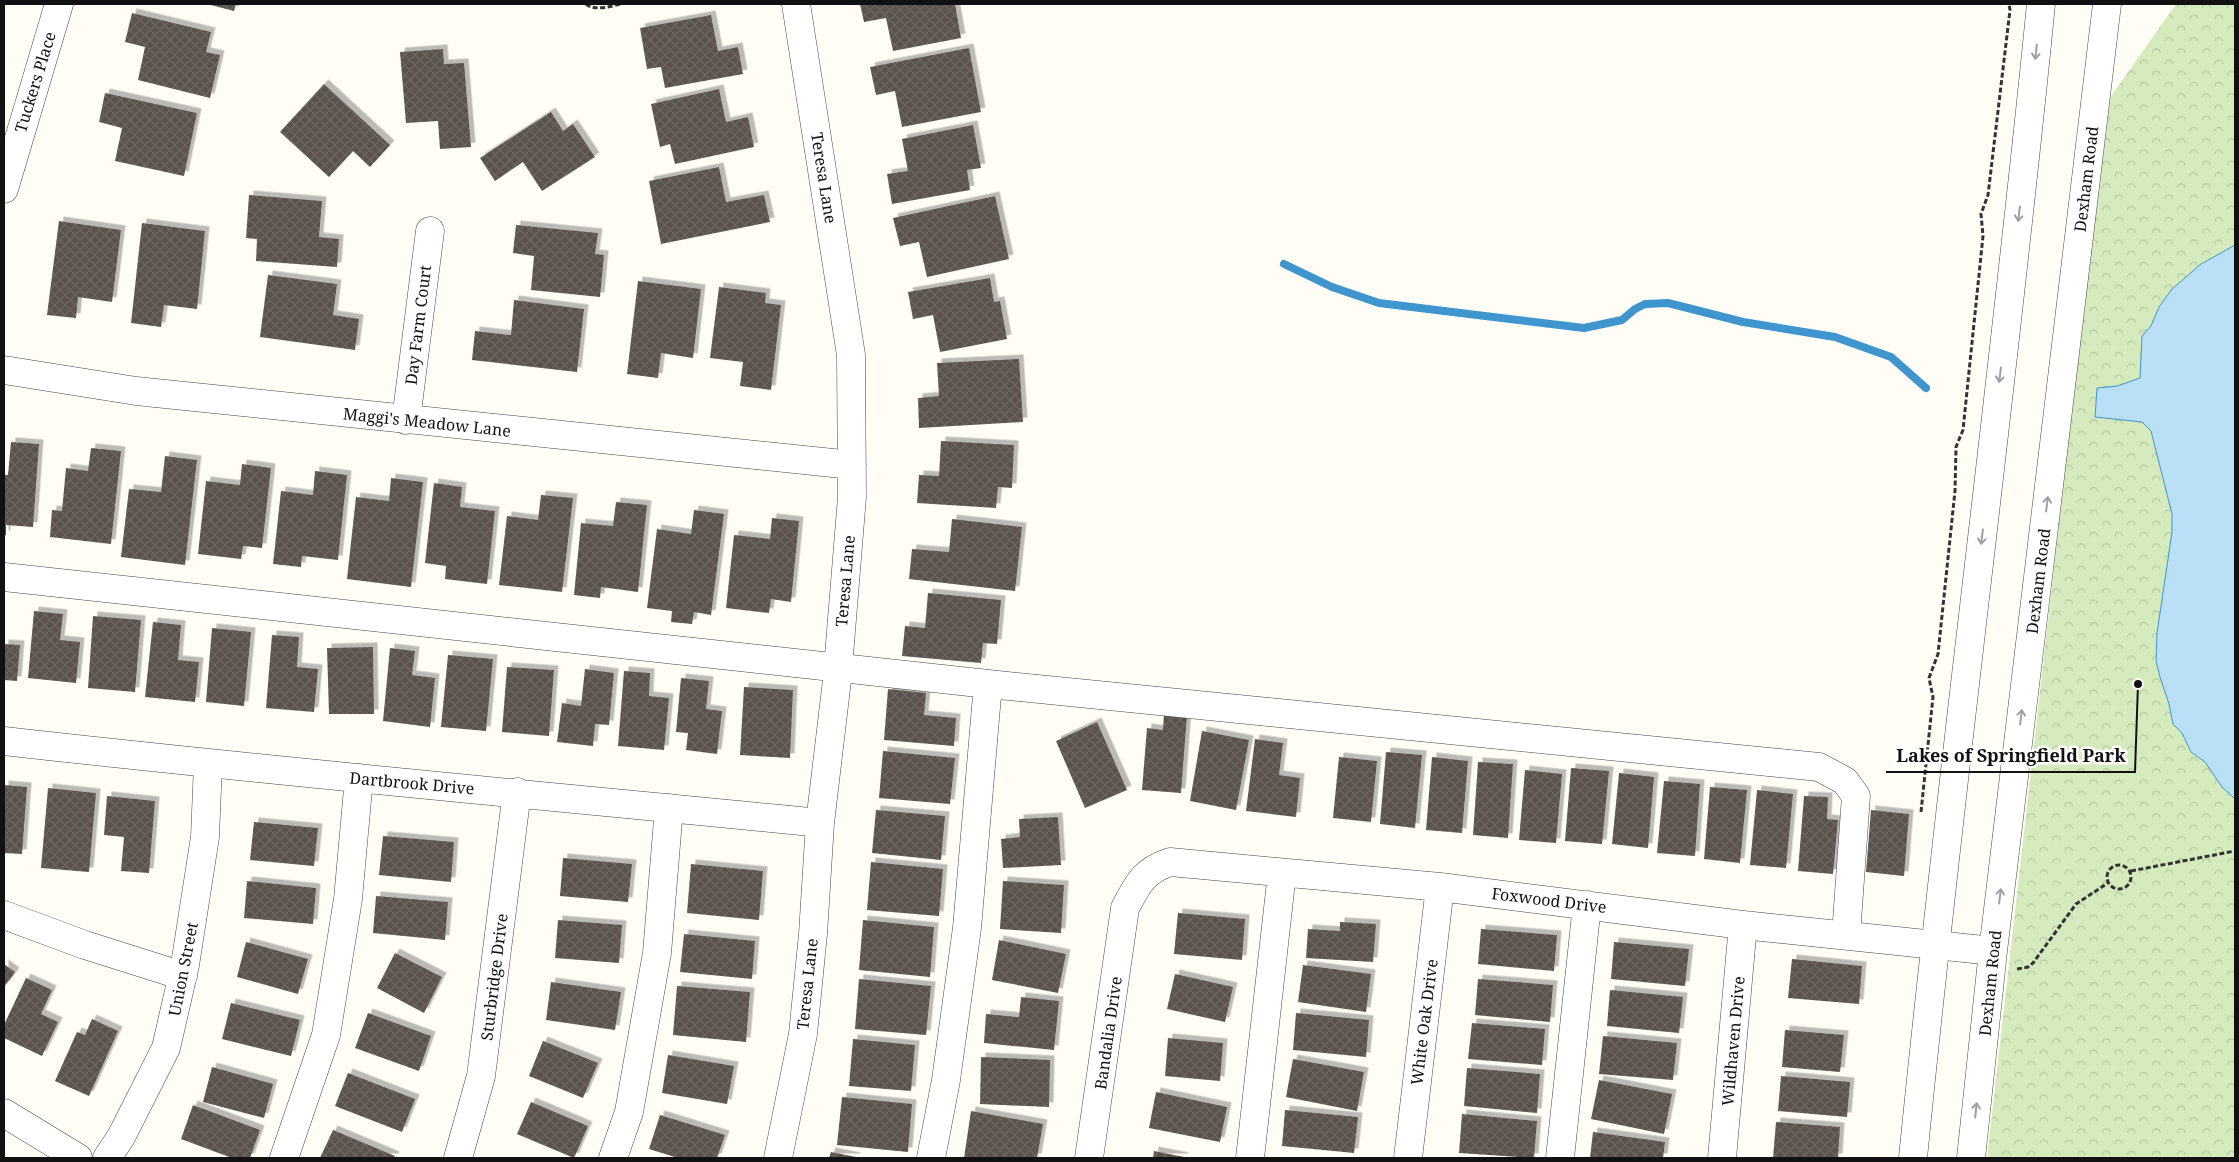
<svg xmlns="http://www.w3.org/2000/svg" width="2239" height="1162" viewBox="0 0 2239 1162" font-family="'Noto Serif',serif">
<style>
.park{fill:url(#park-crowns)}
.water{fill:#b9e0f7;stroke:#3f96cf}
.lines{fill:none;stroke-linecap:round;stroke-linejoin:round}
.stream{stroke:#3f96cf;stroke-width:8}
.building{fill:url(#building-cross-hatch);filter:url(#shadow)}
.minor-casing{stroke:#444;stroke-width:29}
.path{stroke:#333;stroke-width:3;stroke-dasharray:5 2.5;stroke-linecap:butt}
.minor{stroke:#fff;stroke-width:28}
.oneway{stroke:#a0a0a0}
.labels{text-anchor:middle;stroke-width:5;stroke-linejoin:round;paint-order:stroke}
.street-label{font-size:16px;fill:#111;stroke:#fff}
.leader{fill:none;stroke:#111;stroke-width:2}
.callout-dot{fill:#111;stroke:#fff;stroke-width:2}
.callout-label{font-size:18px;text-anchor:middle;font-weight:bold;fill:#111;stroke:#fff;stroke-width:5;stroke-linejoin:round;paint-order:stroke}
</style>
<defs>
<pattern id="park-crowns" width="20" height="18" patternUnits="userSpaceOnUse" patternTransform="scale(1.25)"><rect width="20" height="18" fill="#d5ebbd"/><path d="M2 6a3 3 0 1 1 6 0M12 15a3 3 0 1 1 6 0" fill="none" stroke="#b6c8a1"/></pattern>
<pattern id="building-cross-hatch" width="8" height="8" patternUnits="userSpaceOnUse" patternTransform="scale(1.25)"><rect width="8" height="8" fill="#5a524d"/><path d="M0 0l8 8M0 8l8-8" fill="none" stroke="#6d6662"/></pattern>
<filter id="shadow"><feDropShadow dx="4.5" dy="-4.5" stdDeviation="0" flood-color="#0004"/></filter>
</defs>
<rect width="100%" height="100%" fill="#fffdf5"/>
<path class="park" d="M2176,4H2235V1158H1987L2107,102Z"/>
<path class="water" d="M2235,245V799L2222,787L2205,762L2191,752L2182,733L2173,724L2169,704L2160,677L2156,661L2157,633L2172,532V514L2151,431L2142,422L2095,417L2097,388L2117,386L2140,378L2142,336L2151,326L2159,307L2172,289L2201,264Z"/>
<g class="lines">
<path class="stream" d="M1284,264L1332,287L1379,303L1584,328L1622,320L1635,309L1645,304L1668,303L1743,322L1835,337L1891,357L1926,388"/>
</g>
<path class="building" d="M207,4H236L234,11Z
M860,4H955L961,38L893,51L886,18L864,22Z
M132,13L211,32L206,52L220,55L210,98L138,80L145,47L125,42Z
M711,15L718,51L738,47L743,74L665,88L661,67L647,69L640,28Z
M969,48L981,112L902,127L895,91L876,95L870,67Z
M443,49L444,64L464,63L471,147L440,149L438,121L406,123L400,52Z
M324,84L390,145L370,167L353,151L329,177L280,132Z
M719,89L726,122L748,117L754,147L675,164L670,144L660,147L651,104Z
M105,93L197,113L184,176L115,161L122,128L99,122Z
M551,112L563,131L573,124L595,157L542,191L523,162L495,181L480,158Z
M973,125L981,168L967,170L970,190L892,204L887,174L908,171L902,139Z
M719,167L726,202L764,195L770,222L661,244L649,181Z
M249,195L322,201L319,237L339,239L337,267L256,261L257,239L246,238Z
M995,196L1009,259L927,277L919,242L900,246L893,218Z
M59,221L121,230L112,302L78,297L76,318L47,315Z
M142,223L205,231L197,309L164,305L161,327L131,323Z
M516,225L598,233L595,254L604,255L600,297L531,290L534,256L513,253Z
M268,275L337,284L333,315L359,319L355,350L260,337Z
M990,278L994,302L1000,301L1007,339L940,352L933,315L913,319L908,292Z
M638,281L701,289L693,358L661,353L658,378L627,374Z
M719,287L766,293L765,303L781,305L771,390L740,386L743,362L710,358Z
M514,300L584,309L577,372L472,360L475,331L511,335Z
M1019,359L1023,422L919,428L918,398L939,396L937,363Z
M941,441L1014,445L1012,488L998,487L996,508L917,503L919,475L939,476Z
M11,442L39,444L33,527L6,525V535H4V475H8Z
M91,448L121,451L111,544L50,537L52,510L62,511L66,468L88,471Z
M165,456L197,460L185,565L121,557L129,489L161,492Z
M242,464L271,468L262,548L243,546L241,559L198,554L206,481L240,485Z
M315,471L347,475L338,560L302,556L301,567L273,564L281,491L313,495Z
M391,478L423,482L411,587L347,579L356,497L389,501Z
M434,483L462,487L460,507L495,511L487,584L445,579L446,566L425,563Z
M541,495L573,498L562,592L499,585L507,516L538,520Z
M616,502L647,505L638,592L601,587L600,598L574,595L581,523L613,526Z
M694,510L724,514L711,615L694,612L692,624L671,622L672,611L647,608L657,529L691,534Z
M772,518L799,521L791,602L771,599L769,613L726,608L734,535L770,539Z
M952,519L1022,527L1015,591L909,579L912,549L949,552Z
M928,593L1001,600L997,644L983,643L981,663L902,656L905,626L925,628Z
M34,611L63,614L60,640L80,642L76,683L28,678Z
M93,616L141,620L135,692L88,688Z
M153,622L181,625L178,660L199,662L195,702L145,697Z
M212,628L251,632L244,706L206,702Z
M272,635L299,637L297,667L318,669L314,712L266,708Z
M4,644L20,645L17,681L4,680Z
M373,647L374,714H329L327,648Z
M390,648L415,651L412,675L435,678L430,727L383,721Z
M448,655L493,659L486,731L441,727Z
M507,667L554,670L549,736L502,732Z
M585,669L614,673L609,725L595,724L593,746L557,742L562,703L581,706Z
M624,671L650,673L649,696L669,698L664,750L618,746Z
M681,678L709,681L706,709L722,711L717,754L686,750L688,733L676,732Z
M744,687L793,690L790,758L740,755Z
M888,689L926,693L924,715L956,718L954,746L884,740Z
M1164,713L1187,715L1181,793L1142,790L1147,728L1163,730Z
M1097,722L1127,790L1085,808L1056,741Z
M1202,731L1249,740L1236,810L1190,801Z
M1255,739L1283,743L1279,775L1300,778L1296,817L1246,811Z
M883,751L955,758L950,804L879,798Z
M1386,752L1422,755L1415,828L1380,824Z
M1339,757L1377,761L1371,822L1333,818Z
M1432,757L1468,761L1462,833L1426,830Z
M1478,762L1513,764L1508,838L1473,835Z
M1571,768L1609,771L1602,844L1565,841Z
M1525,770L1562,774L1556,843L1519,840Z
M1619,773L1654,777L1648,848L1612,844Z
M1664,781L1700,784L1695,856L1657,853Z
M4,785L27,787L22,854L4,853Z
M1710,787L1747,790L1740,863L1704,859Z
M48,788L96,793L89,872L41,868Z
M1757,790L1793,794L1786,868L1750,865Z
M107,796L155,801L149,873L121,871L124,837L104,835Z
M1804,796L1828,797L1827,819L1838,820L1833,874L1798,871Z
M876,810L945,816L941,860L872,853Z
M1871,810L1909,814L1904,876L1866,872Z
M1058,817L1061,865L1003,868L1001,839L1020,837L1019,819Z
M254,822L318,828L314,866L250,860Z
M383,836L454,842L451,882L379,875Z
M563,858L632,864L628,902L560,896Z
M871,862L943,869L939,916L867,910Z
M691,864L763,871L759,920L687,913Z
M247,881L316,888L313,924L244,918Z
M1003,881L1064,885L1061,933L1000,929Z
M376,896L448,902L445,940L373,933Z
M1178,913L1245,919L1242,960L1174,954Z
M558,920L622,925L619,963L555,958Z
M863,920L934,927L930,977L859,970Z
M1340,922L1376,924L1373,962L1306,958L1308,929L1340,931Z
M1481,929L1557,935L1554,971L1478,964Z
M684,934L755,941L752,979L680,972Z
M999,940L1066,954L1058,993L992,980Z
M246,942L308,959L298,994L237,977Z
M1614,942L1689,949L1685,986L1611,979Z
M395,953L442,977L424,1013L377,988Z
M1792,959L1862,966L1859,1004L1788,998Z
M4,964L15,972L4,987Z
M1303,965L1371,974L1366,1012L1298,1002Z
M1175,974L1233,987L1225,1022L1167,1009Z
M26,978L52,990L41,1014L58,1022L42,1056L4,1038V1025Z
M859,979L931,986L926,1035L855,1029Z
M1478,979L1553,985L1550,1022L1475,1015Z
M551,982L621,992L615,1030L546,1020Z
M677,986L750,992L746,1042L673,1035Z
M1610,990L1683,997L1679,1033L1607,1026Z
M1021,997L1059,1001L1054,1050L984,1043L986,1014L1019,1017Z
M231,1003L300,1020L291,1056L222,1039Z
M368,1013L431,1036L419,1071L355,1048Z
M1296,1013L1369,1020L1366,1057L1293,1050Z
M92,1019L118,1031L89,1096L55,1081L77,1032L85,1035Z
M1472,1023L1545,1029L1542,1065L1468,1059Z
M1785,1030L1844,1035L1840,1072L1782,1067Z
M1603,1036L1677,1043L1673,1080L1599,1074Z
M1168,1038L1223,1043L1220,1081L1165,1076Z
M853,1039L915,1045L911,1091L849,1086Z
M543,1041L598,1063L583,1098L529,1076Z
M668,1055L734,1066L727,1104L662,1093Z
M981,1057L1050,1060L1049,1107L980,1104Z
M1293,1059L1364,1072L1357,1111L1286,1097Z
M212,1067L273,1084L264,1118L203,1102Z
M1467,1068L1540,1074L1537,1113L1464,1106Z
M348,1073L415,1099L402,1132L335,1106Z
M1781,1076L1850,1082L1847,1117L1778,1111Z
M1599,1080L1672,1094L1664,1134L1591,1119Z
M1156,1092L1227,1107L1220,1142L1149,1128Z
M842,1097L912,1104L908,1152L837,1145Z
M531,1102L588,1126L574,1158L517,1134Z
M193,1105L260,1130L250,1158H232L181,1139Z
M1285,1110L1358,1117L1354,1153L1282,1146Z
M971,1111L1043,1124L1037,1158H964Z
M1462,1114L1537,1121L1534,1158L1459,1153Z
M660,1115L725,1135L717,1158H678L649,1149Z
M1776,1122L1840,1127L1838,1158H1773Z
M333,1130L395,1156L394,1158H320Z
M1593,1132L1665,1142L1663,1158H1590Z
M1154,1151L1184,1157V1158H1153Z
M831,1152L856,1157V1158H829Z"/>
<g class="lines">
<defs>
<path id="minor" d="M4,189L59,4
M4,370L136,391L852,465
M406,420L430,231
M4,577L988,684L1819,767L1845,781L1856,796L1846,935
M4,741C275,772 548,796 820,823
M4,915L85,945L183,976
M4,1113L78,1158
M107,1158L121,1137L166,1048L185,965L205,837L208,764
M284,1158L326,1035L348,899L359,778
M458,1158L481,1076L517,792
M613,1158L629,1112L657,953L669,808
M778,1158L803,1034L813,934L820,823L837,680L852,497L851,355L796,4
M931,1158L946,1080L967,928L988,684
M1089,1158L1125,908C1138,884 1143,871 1170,862L1440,887L1743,925L1993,951
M1250,1158L1282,873
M1408,1158L1440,887
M1560,1158L1587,905
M1722,1158L1743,925
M1913,1158C1951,773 2003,389 2041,4
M1971,1158L1993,951L2107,4"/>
</defs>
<use href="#minor" class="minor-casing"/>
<path class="path" d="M586,4C594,11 610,7 620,4
M1921,812L1933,697L1929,678L1938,654L1955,491L1956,447L1963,430L1983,236L1981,214L1988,195L2010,10L2009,4
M2107 877a12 12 0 1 1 24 0a12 12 0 1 1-24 0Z
M2131,871L2235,851
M2017,969L2028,967L2033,963L2076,904L2108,883"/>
<use href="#minor" class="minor"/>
</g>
<defs><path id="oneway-shaft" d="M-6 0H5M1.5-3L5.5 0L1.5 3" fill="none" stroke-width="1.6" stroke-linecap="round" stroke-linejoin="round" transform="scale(1.25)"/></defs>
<g class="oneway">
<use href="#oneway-shaft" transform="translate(2036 52) rotate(96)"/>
<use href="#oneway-shaft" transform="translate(2019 214) rotate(97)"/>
<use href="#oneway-shaft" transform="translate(2000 375) rotate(97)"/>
<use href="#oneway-shaft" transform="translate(2047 504) rotate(-83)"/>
<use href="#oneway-shaft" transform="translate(1982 537) rotate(97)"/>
<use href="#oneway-shaft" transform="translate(2021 717) rotate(-83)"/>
<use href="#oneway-shaft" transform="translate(2000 896) rotate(-83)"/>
<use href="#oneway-shaft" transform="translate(1976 1110) rotate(-84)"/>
</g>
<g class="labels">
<g class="street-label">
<text transform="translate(35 82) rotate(-73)" y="6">Tuckers Place</text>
<text transform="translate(824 178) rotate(81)" y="6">Teresa Lane</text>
<text transform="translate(2086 179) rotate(-83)" y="6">Dexham Road</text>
<text transform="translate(418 325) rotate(-83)" y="6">Day Farm Court</text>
<text transform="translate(427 422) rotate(6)" y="6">Maggi's Meadow Lane</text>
<text transform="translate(845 581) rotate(-85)" y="6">Teresa Lane</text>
<text transform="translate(2038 581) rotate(-83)" y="6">Dexham Road</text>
<text transform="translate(412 783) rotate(5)" y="6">Dartbrook Drive</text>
<text transform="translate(1549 900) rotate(7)" y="6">Foxwood Drive</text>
<text transform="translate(183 969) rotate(-79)" y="6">Union Street</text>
<text transform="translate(494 977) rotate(-83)" y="6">Sturbridge Drive</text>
<text transform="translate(1990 983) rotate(-84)" y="6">Dexham Road</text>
<text transform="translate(807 984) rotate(-84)" y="6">Teresa Lane</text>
<text transform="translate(1424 1022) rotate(-83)" y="6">White Oak Drive</text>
<text transform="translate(1108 1033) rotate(-82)" y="6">Bandalia Drive</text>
<text transform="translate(1733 1041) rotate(-85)" y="6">Wildhaven Drive</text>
</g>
</g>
<path class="leader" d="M2138 684L2135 772H1886"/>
<circle class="callout-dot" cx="2138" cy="684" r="5"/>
<g class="callout-label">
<text x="2011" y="762">Lakes of Springfield Park</text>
</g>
<rect width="2239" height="1162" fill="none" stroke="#111111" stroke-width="10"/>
</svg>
